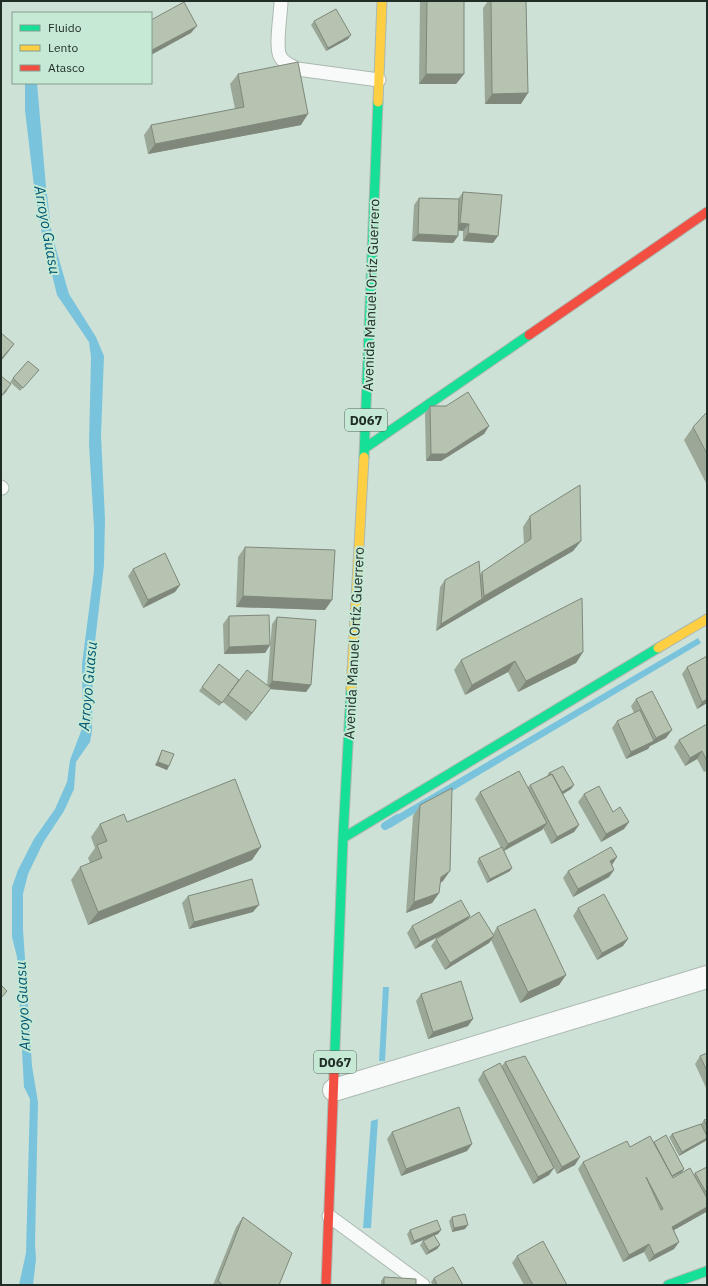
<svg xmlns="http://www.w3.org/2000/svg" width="708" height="1286" viewBox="0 0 708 1286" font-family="'IBM Plex Sans',sans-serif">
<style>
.water{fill:#79c4dc}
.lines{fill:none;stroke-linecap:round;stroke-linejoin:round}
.stream{stroke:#79c4dc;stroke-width:8}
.lane-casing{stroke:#abb9b1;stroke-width:15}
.street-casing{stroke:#abb9b1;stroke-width:24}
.fast-casing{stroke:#abb9b1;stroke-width:11}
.slow-casing{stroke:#abb9b1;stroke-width:11}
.jam-casing{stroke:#abb9b1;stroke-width:11}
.lane{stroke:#f8faf9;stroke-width:13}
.street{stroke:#f8faf9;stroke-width:22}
.fast{stroke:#16e098;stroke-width:9}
.slow{stroke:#ffcf43;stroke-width:9}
.jam{stroke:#f24e42;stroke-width:9}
.wall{fill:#9ca897}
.shaded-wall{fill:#7f887b}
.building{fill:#b5c3b0;stroke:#7f887b;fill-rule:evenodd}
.labels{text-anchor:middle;stroke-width:4;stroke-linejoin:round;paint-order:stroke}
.shield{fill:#c6e9d5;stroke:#52655a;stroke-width:1}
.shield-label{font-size:13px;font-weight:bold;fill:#202d26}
.street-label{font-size:14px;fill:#202d26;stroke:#c6e9d5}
.water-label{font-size:15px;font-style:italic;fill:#015772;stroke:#c6e9d5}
</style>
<rect width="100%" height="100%" fill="#cee1d6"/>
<path class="water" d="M25,83H37L46,187L52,235L69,294L96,337L104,356L101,435L105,519L104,565L93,659L92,731L90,742L76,762L74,789L64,811L43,843L28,874L23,894V929L32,1066L38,1102L35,1244L36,1259L33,1285H19L26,1253L30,1099L24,1087L17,957L12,937V887L18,870L34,839L55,809L67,782L70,760L83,726L82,664L94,571V528L89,444L91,357L89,342L57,295L42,234L35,195L25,110Z
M698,638L701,643L390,828L387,821Z
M383,987H389L385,1061H379Z
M378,1119L371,1228H363L371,1121Z"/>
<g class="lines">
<path class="stream" d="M385,826L398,818"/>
<defs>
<path id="lane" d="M281,1C281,13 275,46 280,56C282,62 292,66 297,69L379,80
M1,487L2,488
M329,1216L423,1285"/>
<path id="street" d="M334,1090L707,977"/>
<path id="fast" d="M365,448L529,335
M364,457L378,102
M343,838L658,648
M334,1074L343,838L351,689
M668,1285L707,1271"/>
<path id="slow" d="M378,102L382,1
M658,648L707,619
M351,689L364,457"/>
<path id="jam" d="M529,335L707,212
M326,1285L334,1074"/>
</defs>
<use href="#lane" class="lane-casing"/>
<use href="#street" class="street-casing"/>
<use href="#fast" class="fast-casing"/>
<use href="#slow" class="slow-casing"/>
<use href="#jam" class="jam-casing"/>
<use href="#lane" class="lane"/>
<use href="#street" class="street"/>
<use href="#fast" class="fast"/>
<use href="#slow" class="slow"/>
<use href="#jam" class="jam"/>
</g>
<path class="wall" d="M420,1H464V74L456,84H419Z
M488,1H526L521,104H485L483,8Z
M314,21L348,39L326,51L311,25Z
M238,74L301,125L148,154L144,135L151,125L235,109L230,84Z
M463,192L493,243L463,241V231L458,230V236L453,243L412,241L414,205L419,198L458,199Z
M39,370L20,391L10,382L13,378Z
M430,406L489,426L484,434L441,461H426L425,414Z
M707,412V485L684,440L693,427Z
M530,516L581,541L573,551L477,607L436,631L440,587L445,580L480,575L482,572L524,544L523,527Z
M245,547L325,610L236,607L238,557Z
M133,569L180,585L175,592L143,608L128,576Z
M229,616L270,645L265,653L224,654L223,624Z
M277,617L311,685L306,692L270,689L246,721L223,702L224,701L219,706L199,691L219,664L239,680L267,686L272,624Z
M583,652L576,663L518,692L508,672L465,695L454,670L461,660Z
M687,667L707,703L697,709L682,674Z
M636,699L666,738L650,746L648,749L626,759L612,728L617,721L634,713L631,706Z
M707,724V771L704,772L697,759L685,766L674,747L679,740Z
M162,750L169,766L167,770L155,765L160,754Z
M549,773L574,785L571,789L563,794L579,825L574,832L551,844L543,828L542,830L504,851L510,871L487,883L477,862L479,858L501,848L475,799L480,792L528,787L530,785L547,776Z
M584,794L613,812L629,822L624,829L601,842L578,802Z
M420,805L443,881L440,883L439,893L432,903L406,913L413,816Z
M127,822L252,860L88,925L71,880L80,867L90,863L88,858L95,848L91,837L100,824Z
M612,865L614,870L609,877L573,897L563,878L568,871Z
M188,896L253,912L189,929L182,903Z
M578,908L623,946L597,960L573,916Z
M470,916L467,919L493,934L497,927L566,975L559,985L520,1003L491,940L489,943L445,970L431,946L436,939L438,937L415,949L407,933L412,926Z
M421,994L468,1026L428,1039L416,1001Z
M707,1053V1090L695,1064L700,1056Z
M505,1062L575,1165L557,1174L554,1168L549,1175L533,1184L478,1080L483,1072L501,1067Z
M707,1119V1143L706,1141L679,1156L669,1137L672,1134L701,1124L704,1120Z
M392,1132L472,1144L467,1151L401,1176L387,1139Z
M654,1142L684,1169L682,1172L672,1177L673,1178L694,1175L695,1173L707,1167V1211L706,1212L674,1230L679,1242L674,1249L649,1262L644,1252L623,1262L578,1169L583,1162L630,1147Z
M243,1217L279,1285H213L236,1227Z
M452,1217L465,1229L452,1232L449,1221Z
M410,1230H441L438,1234L434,1235L440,1245L437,1249L426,1255L420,1245L423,1241L428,1238L411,1245L407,1234Z
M517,1256L567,1285H524L512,1263Z
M384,1277L416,1285H381V1281Z
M434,1278L463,1285H433L431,1282Z"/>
<path class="shaded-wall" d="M197,26L191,33L151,55V52L152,50Z
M351,35L348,39L326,51L328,48Z
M426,74H464L456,84H419Z
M528,93L521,104H485L492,94Z
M308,114L301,125L148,154L155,144Z
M460,223L469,224L463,231L455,230Z
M468,233L498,236L493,243L463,241Z
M418,234L458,236L453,243L412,241Z
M14,344L9,351L1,361V359Z
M11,384L6,392L1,397V396Z
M489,426L484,434L441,461H426L431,454Z
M581,541L573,551L477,607L436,631L441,624L482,599L484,596Z
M180,585L175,592L143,608L148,600Z
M243,596L332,600L325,610L236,607Z
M270,645L265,653L224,654L229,647Z
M583,652L576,663L518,692L526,681Z
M515,661L508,672L465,695L472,685Z
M272,681L311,685L306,692L270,689L246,721Z
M707,699V703L697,709L702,702Z
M672,730L666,738L650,746L648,749L626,759L631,752L653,741L656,738Z
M702,751L697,759L685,766L690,758Z
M158,762L169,766L167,770L155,765Z
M574,785L571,789L558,797L560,793Z
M629,822L624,829L601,842L606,834Z
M547,823L542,830L503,851L508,844Z
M579,825L574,832L551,844L557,837Z
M261,847L252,860L88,925L98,912Z
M617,857L612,865L610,861Z
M512,868L510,871L487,883L490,879Z
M614,870L609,877L573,897L578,889Z
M450,871L443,881L434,887L441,877Z
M439,893L432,903L406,913L414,902Z
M259,905L253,912L189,929L194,922Z
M470,916L464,923L415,949L420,942Z
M494,936L489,943L445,970L450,963Z
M628,939L623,946L597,960L602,953Z
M566,975L559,985L520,1003L528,992Z
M473,1019L468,1026L428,1039L433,1032Z
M707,1138L705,1141L679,1156L682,1152Z
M472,1144L467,1151L401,1176L406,1169Z
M580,1157L575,1165L557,1174L562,1167Z
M554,1168L549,1175L533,1184L538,1177Z
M684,1169L682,1172L667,1180L670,1177Z
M707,1207V1211L706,1212L667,1234L672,1227Z
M468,1225L465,1229L452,1232L454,1228Z
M441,1230L438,1234L411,1245L414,1241Z
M679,1242L674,1249L649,1262L654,1255Z
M649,1244L644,1252L623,1262L629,1255Z
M440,1245L437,1249L426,1255L429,1251Z"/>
<path class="building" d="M427,1H464V74H426Z
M491,1H526L528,93L492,94Z
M184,2L197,26L152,50L151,47V20Z
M336,9L351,35L328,48L314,21Z
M298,62L308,114L155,144L151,125L244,107L238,74Z
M463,192L502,195L498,236L468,233L469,224L460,223Z
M419,198L459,199L458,236L418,234Z
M1,333L14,344L1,359Z
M28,361L39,370L23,388L13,378Z
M1,376L11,384L1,396Z
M468,392L489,426L446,454H431L430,406H446Z
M707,412V454L693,427Z
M580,485L581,541L484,596L482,572L531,539L530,516Z
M245,547L335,550L332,600L243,596Z
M165,553L180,585L148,600L133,569Z
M479,561L482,599L441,624L445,580Z
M582,598L583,652L526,681L515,661L472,685L461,660Z
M269,615L270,645L229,647V616Z
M277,617L316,620L311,685L272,681Z
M707,656V699L702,702L687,667Z
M219,664L239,680L222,703L202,687Z
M247,670L271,688L252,713L228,695Z
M652,691L672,730L656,738L636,699Z
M640,710L654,741L631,752L617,721Z
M707,724V761L702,751L690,758L679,740Z
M162,750L174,754L169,766L158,762Z
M563,766L574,785L562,792L552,774L550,775L549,773Z
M519,771L547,823L508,844L480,792Z
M552,774L579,825L557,837L530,785Z
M235,779L261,847L98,912L80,867L102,858L97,845L107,841L100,824L124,814L127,822Z
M599,786L613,812L620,807L629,822L606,834L584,794Z
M452,788L450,871L441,877L439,893L414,902L420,805Z
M502,847L512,868L490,879L479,858Z
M611,847L617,857L610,861L614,870L578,889L568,871Z
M252,879L259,905L194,922L188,896Z
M604,894L628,939L602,953L578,908Z
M461,900L470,916L420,942L412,926Z
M535,909L566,975L528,992L497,927Z
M479,912L494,936L450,963L436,939Z
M461,981L473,1019L433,1032L421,994Z
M1,985L7,991L1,998Z
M707,1053V1071L700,1056Z
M525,1056L580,1157L562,1167L505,1062Z
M500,1063L554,1168L538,1177L483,1072Z
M459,1107L472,1144L406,1169L392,1132Z
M707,1119V1126L704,1120Z
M701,1124L707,1136V1138L682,1152L672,1134Z
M666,1135L684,1169L672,1176L654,1142Z
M650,1136L673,1178L690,1168L707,1198V1207L672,1227L679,1242L654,1255L649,1244L629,1255L583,1162L627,1141L630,1147ZM646,1177L663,1209L661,1210Z
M707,1167V1194L695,1173Z
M465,1214L468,1225L454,1228L452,1217Z
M243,1217L292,1253L279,1285H223L218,1281Z
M437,1220L441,1230L414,1241L410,1230Z
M434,1235L440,1245L429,1251L423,1241Z
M543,1241L567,1285H533L517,1256Z
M453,1267L463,1285H437L434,1278Z
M384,1277L416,1279V1285H384Z"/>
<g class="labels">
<g class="shield">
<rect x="345" y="409" width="42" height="22" rx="3"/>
<rect x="314" y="1051" width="42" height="22" rx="3"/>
</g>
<g class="shield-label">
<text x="366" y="425">D067</text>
<text x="335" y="1067">D067</text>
</g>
<g class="street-label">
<text transform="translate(371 295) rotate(-88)" y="5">Avenida Manuel Ortíz Guerrero</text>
<text transform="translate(354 643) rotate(-87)" y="5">Avenida Manuel Ortíz Guerrero</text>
</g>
<g class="water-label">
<text transform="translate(47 230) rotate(80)" y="5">Arroyo Guasu</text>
<text transform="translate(88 686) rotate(-85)" y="5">Arroyo Guasu</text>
<text transform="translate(23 1006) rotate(-93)" y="5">Arroyo Guasu</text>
</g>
</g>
<rect width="708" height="1286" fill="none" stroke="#202d26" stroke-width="4"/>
<rect x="12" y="12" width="140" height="72" fill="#c6e9d5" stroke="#849e8f"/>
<rect x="20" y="25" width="20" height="6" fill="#16e098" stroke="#849e8f"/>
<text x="48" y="32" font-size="12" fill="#202d26">Fluido</text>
<rect x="20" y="45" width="20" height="6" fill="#ffcf43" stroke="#849e8f"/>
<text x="48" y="52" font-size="12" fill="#202d26">Lento</text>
<rect x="20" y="65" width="20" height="6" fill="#f24e42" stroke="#849e8f"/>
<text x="48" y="72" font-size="12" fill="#202d26">Atasco</text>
</svg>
